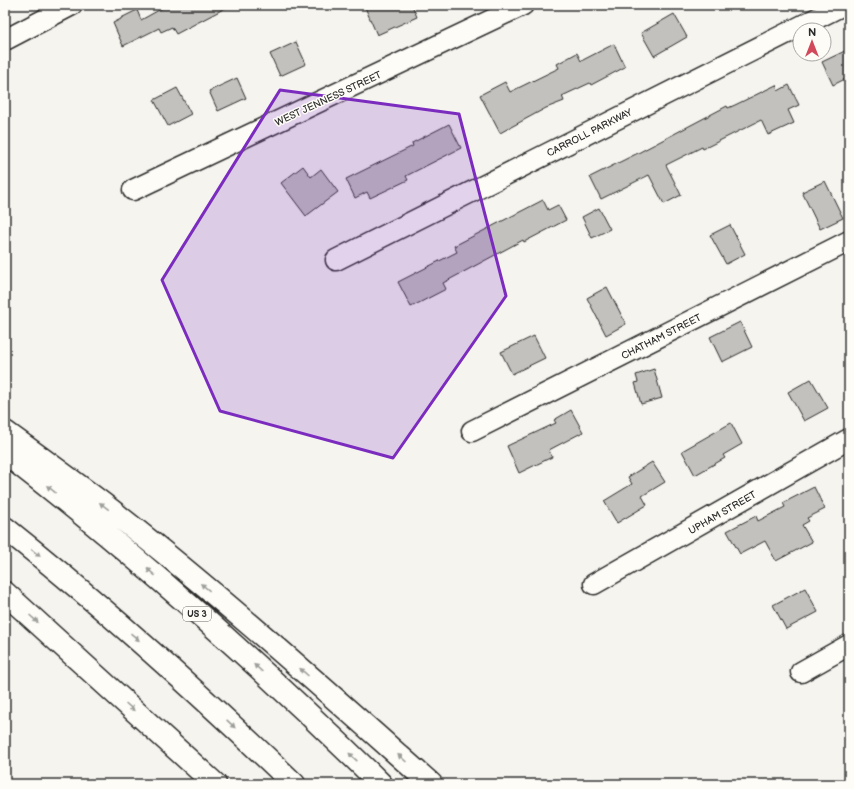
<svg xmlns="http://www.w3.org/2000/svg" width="854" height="789" viewBox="0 0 854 789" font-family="'Balsamiq Sans',sans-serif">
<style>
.building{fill:#c2c1be;stroke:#2b2b2b}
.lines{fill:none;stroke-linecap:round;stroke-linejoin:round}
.minor-casing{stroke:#2b2b2b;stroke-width:23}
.motorway-casing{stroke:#2b2b2b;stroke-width:25}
.minor{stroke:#fdfcf7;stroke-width:20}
.motorway{stroke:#fdfcf7;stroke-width:22}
.oneway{fill:#9e9e9b}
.marked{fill:#7b2cbf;fill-opacity:0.2;stroke:#7b2cbf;stroke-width:3;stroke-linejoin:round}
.labels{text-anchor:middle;stroke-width:3;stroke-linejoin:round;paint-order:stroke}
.shield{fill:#fdfcf7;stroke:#6a6a68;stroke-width:1}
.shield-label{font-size:9px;font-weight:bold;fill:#2b2b2b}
.street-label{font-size:10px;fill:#2b2b2b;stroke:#fdfcf7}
</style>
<rect width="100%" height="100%" fill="#f5f4ef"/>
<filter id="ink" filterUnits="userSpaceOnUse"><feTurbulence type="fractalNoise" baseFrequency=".025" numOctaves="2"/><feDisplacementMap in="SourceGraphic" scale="8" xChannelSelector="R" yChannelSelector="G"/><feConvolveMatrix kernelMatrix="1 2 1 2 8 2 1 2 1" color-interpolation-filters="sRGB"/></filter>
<g filter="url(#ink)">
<path class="building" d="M168,5H231L176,34L172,27L161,32L159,28L123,46L113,23L121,19V18L137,10L141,20Z
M364,5H412L417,17L377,35Z
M674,14L687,37L654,56L641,33Z
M296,42L306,64L280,76L270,54Z
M614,44L625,67L591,85L590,83L562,96L564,101L546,108L500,133L480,95L505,82L510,92L559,68L557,64L577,53L581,61Z
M849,49V77L833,85L822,62Z
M237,78L246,98L218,111L209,91Z
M776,85L778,91L789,85L799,105L788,110L794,123L768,135L761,120L703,149L702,147L666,165L681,195L664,204L649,175L601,199L590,177L638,153L727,106L728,108L735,105Z
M177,88L191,114L168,126L154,100Z
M449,124L461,148L406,176L408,180L370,198L367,192L355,198L346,179L413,146L412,143Z
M303,166L311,177L321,169L338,192L306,216L281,183Z
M825,181L843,218L820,229L802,192Z
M543,200L548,210L558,205L566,220L524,242L523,240L443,283L446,289L411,307L398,282L457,252L454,246Z
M599,208L610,229L592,238L582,217Z
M730,225L745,254L726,264L710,235Z
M607,287L626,324L606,335L587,298Z
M740,322L752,347L722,362L710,337Z
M534,336L545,358L512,374L501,352Z
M654,369L662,398L641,404L635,383L638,382L636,375Z
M811,379L828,408L804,421L788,392Z
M571,410L583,432L549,450L552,457L519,473L507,446L556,423L554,420Z
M731,423L742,444L723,455L725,458L695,475L682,451Z
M652,462L665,482L642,496L647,505L617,523L604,501L632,484L628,477Z
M814,487L825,509L807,518L809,521L802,525L812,542L776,561L765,541L740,554L727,531L756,516L758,521L785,507L783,503Z
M805,588L818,612L786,629L773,605Z"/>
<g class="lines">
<defs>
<path id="minor" d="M5,40L72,5
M133,190L523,5
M336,260L843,5
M472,431L849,241
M594,584L849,439
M801,672L849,645"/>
<path id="motorway" d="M5,432C41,458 77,484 112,511C222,597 326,691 431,784
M5,453C137,555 262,667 381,784
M5,528C106,608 201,695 294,784
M5,593L215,784"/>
</defs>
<use href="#minor" class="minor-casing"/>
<use href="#motorway" class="motorway-casing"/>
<use href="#minor" class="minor"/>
<use href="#motorway" class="motorway"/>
</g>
<defs><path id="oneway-solid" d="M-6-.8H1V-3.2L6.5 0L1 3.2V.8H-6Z"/></defs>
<g class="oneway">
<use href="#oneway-solid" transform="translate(51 489) rotate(-141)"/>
<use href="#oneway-solid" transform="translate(104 506) rotate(-143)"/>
<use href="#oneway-solid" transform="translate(36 553) rotate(38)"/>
<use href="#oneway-solid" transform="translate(151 572) rotate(-139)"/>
<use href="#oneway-solid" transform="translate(205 587) rotate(-141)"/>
<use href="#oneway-solid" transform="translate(34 619) rotate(42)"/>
<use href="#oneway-solid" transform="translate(135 637) rotate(41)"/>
<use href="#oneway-solid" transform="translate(258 668) rotate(-138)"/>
<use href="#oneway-solid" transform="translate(304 672) rotate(-138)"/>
<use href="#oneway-solid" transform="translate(130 707) rotate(42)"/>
<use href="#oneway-solid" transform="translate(231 724) rotate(43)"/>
<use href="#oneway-solid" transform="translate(353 757) rotate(-136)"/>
<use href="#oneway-solid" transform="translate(402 758) rotate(-138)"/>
</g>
</g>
<path class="marked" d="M280,90L459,114L506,296L393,458L220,411L162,280Z"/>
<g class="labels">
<rect class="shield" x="183" y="607" width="28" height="14" rx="3"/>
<g class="shield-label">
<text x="197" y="617">US 3</text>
</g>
<g class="street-label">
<text transform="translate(328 98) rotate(-25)" y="4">WEST JENNESS STREET</text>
<text transform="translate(589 132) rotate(-27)" y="4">CARROLL PARKWAY</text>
<text transform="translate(661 336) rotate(-27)" y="4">CHATHAM STREET</text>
<text transform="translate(722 512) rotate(-30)" y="4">UPHAM STREET</text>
</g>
</g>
<rect width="854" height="789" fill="none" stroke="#fdfcf7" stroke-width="20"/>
<rect x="10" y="10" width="834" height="769" fill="none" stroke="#2b2b2b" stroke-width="1.5" filter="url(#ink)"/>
<g transform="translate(812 42)"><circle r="19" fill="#fdfcf7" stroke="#a9a8a5"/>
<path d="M0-3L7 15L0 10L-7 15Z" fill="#d1495b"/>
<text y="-6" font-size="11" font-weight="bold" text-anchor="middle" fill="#2b2b2b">N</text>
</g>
</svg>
